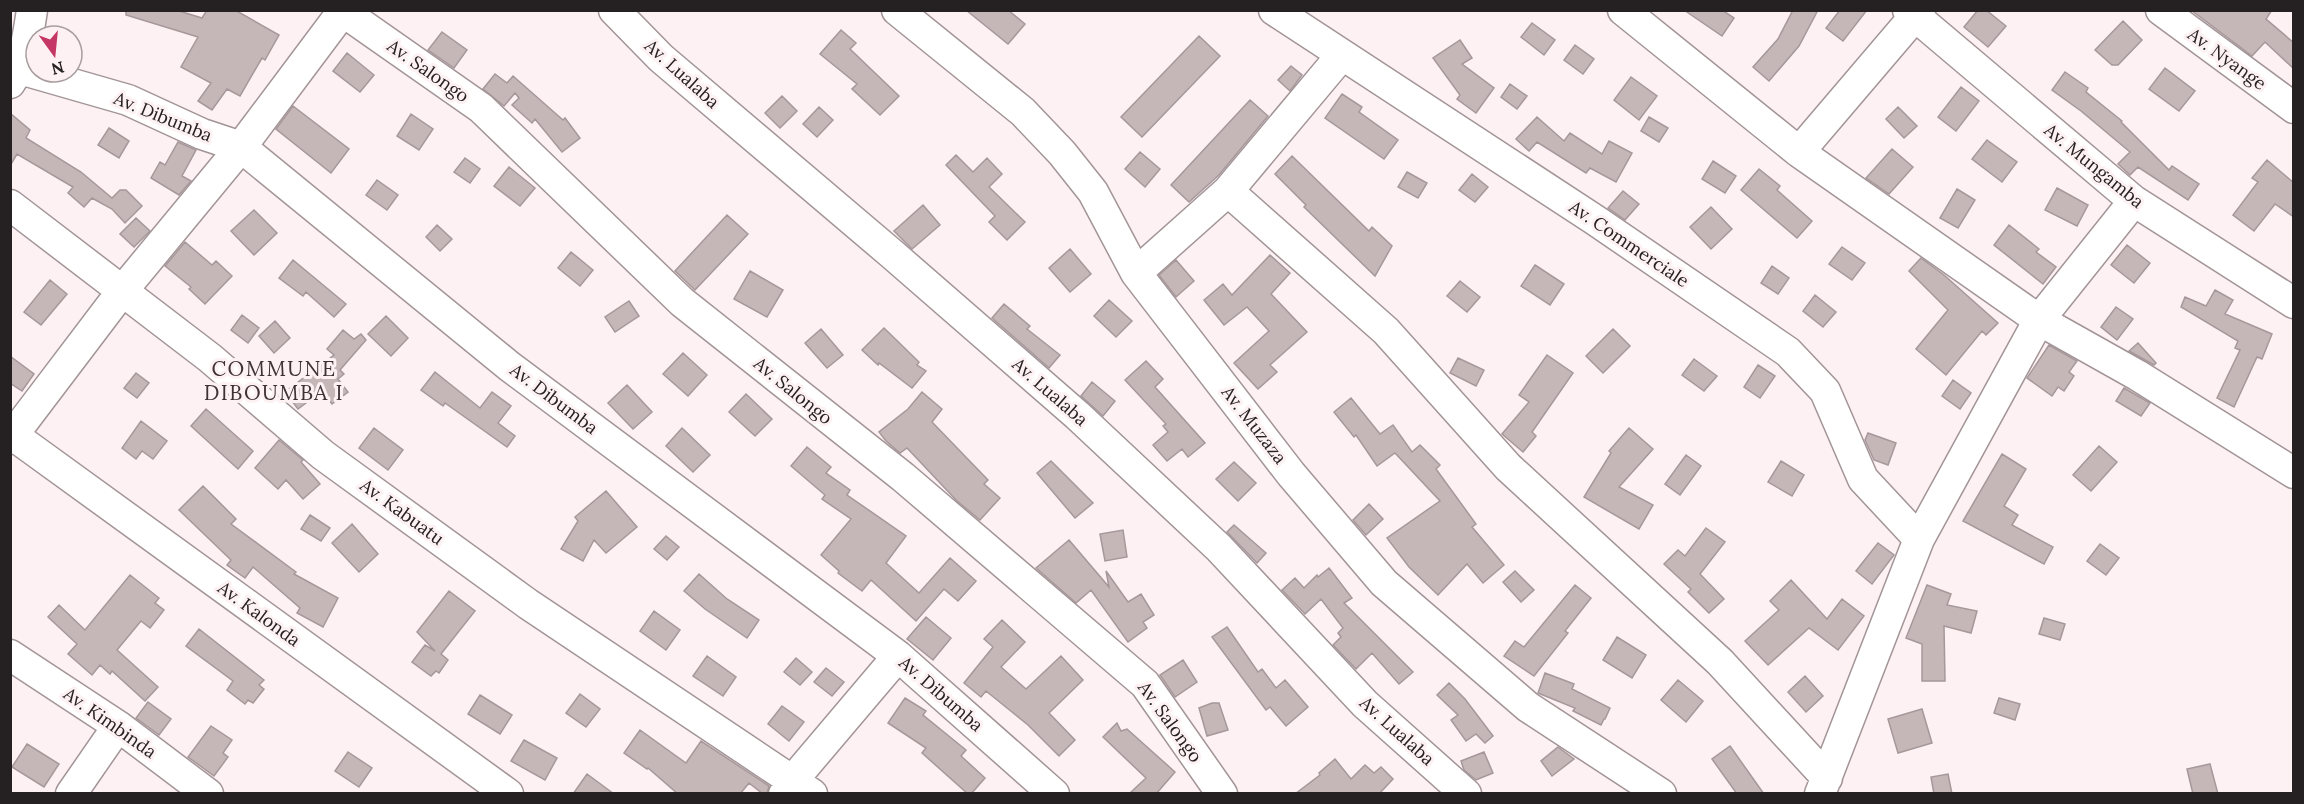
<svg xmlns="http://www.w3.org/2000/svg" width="2304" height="804" viewBox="0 0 2304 804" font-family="Lora,serif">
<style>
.building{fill:#c5b6b8;stroke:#a6989a;stroke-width:1.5}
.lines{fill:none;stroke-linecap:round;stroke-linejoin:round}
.minor-casing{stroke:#a29497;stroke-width:33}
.minor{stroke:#fff;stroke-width:30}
.labels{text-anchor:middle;stroke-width:6;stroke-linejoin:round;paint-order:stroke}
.street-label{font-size:18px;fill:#252021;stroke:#fdf1f3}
.quarter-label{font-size:21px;letter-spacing:1.5px;fill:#3e3235;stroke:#fdf1f3}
</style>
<rect width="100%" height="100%" fill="#fdf1f3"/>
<path class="building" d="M126,10H176L202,18L207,10H235L279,35L265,60L262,58L240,96L227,89L212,110L198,101L211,83L181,67L198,37L126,15Z
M966,10H1008L1025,24L1008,44Z
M1684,10H1722L1734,18L1722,36Z
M1793,10H1818L1799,46L1769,81L1753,67L1778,39Z
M1840,10H1867L1843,41L1826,28Z
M1978,10H1986L2006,26L1988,47L1964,27Z
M2191,10H2272L2266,19L2294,43V69L2265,42L2252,56Z
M2123,21L2142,40L2118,65H2112L2095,50Z
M1532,23L1555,40L1544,55L1521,37Z
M841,30L856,43L850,49L899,96L880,115L852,89L857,84L820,54Z
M442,32L467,50L454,68L428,50Z
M1199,36L1220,56L1142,137L1121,117Z
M1460,40L1472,58L1462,64L1494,88L1476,113L1457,99L1460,95L1433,58Z
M1575,45L1594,59L1583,74L1564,60Z
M347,53L374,75L360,92L333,71Z
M1291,66L1302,75L1290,91L1278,80Z
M2165,68L2195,91L2179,111L2149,89Z
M2065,72L2088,88L2086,92L2122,121L2121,122L2169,170L2172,166L2199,184L2188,200L2138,167L2130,175L2118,164L2130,152L2081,111L2052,90Z
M495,74L507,83L513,76L563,120L565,118L580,138L562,152L535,119L532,123L512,105L519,98L515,93L504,106L483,89Z
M1631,77L1657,96L1639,120L1614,100Z
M1510,84L1527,96L1517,109L1501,97Z
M1961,87L1979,101L1956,131L1938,117Z
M1342,94L1362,107L1359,112L1398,140L1384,159L1325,118Z
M782,96L797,111L780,128L765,113Z
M1250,100L1268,116L1219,175L1189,202L1171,185Z
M293,106L349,149L331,173L276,129Z
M819,107L833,120L817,137L803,124Z
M1898,107L1917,126L1904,138L1886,119Z
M10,113L30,130L26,138L81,172L112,198L120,190H126L142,206L125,223L112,209L92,198L84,207L68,193L73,187L17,154L10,166Z
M411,114L433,129L419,150L397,136Z
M1537,117L1564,141L1570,133L1602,154L1609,141L1632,153L1616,182L1590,168L1586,173L1537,142L1529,151L1516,139Z
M1649,117L1668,128L1659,142L1641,131Z
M109,128L129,141L119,158L98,145Z
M1987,140L2017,162L2002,182L1972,159Z
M178,142L196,150L182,176L191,181L179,195L151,178L160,162L165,165Z
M1892,149L1913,167L1889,194L1866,178Z
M1140,152L1160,169L1145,187L1125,169Z
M956,155L973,172L987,158L1002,174L989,187L1025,222L1007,240L989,222L995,216L946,165Z
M1292,156L1369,231L1372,227L1392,246L1375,276L1304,207L1306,205L1275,174Z
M465,158L480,169L470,183L454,172Z
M2267,160L2294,183V217L2275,204L2254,231L2233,215L2258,182L2252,178Z
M1713,161L1736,176L1725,193L1702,179Z
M509,167L535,188L520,206L494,186Z
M1759,169L1780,186L1777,190L1812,221L1797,238L1741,190Z
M1407,172L1427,183L1418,198L1398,187Z
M1472,174L1488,187L1475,202L1459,190Z
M377,180L398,195L387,210L366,195Z
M2057,188L2088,205L2077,226L2045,210Z
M1957,189L1975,200L1958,228L1940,218Z
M1623,191L1639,204L1625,220L1608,208Z
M923,205L940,225L912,249L894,231Z
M1711,207L1732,229L1711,249L1690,227Z
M254,210L277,233L254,255L231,231Z
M727,215L748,234L695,290L675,271Z
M136,218L150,231L134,247L120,234Z
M437,225L452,239L440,251L426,237Z
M2009,225L2039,249L2036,252L2056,267L2043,284L1994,245Z
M185,242L212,265L216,261L232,276L205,304L189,289L191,287L165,266Z
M2127,245L2150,263L2134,283L2111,265Z
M1842,247L1865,263L1852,280L1829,264Z
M1070,249L1091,274L1070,292L1049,268Z
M571,252L593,270L580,286L558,268Z
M1270,255L1290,273L1271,294L1307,332L1270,365L1277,372L1258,389L1234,363L1269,331L1247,307L1224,325L1204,300L1223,284L1232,295Z
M1921,258L1944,275L1998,323L1986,335L1982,331L1946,375L1916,349L1948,310L1909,271Z
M293,260L346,304L334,317L306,292L303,296L279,278Z
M1176,260L1194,281L1176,297L1159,275Z
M1535,265L1564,284L1550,305L1521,286Z
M1772,266L1789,278L1778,294L1761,283Z
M750,271L783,290L767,317L734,299Z
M50,280L67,294L41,325L24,312Z
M1460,281L1480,297L1467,312L1447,296Z
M2215,290L2233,300L2225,314L2272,334L2262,359L2257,357L2234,407L2217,398L2240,350L2235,348L2238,341L2181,307L2185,297L2206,306Z
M1815,295L1836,312L1823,327L1803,311Z
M1109,300L1132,321L1116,337L1094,316Z
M629,301L639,316L615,332L605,317Z
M1004,304L1030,326L1027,329L1060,355L1049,368L992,318Z
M2116,307L2133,319L2117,340L2101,327Z
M242,315L259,328L248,343L231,330Z
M386,316L408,338L391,356L368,334Z
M275,321L290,338L274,353L259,336Z
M884,328L919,362L917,365L926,371L912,388L879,363L878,365L862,350Z
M821,329L843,355L827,368L805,343Z
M1613,329L1630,346L1603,373L1586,356Z
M343,330L354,339L361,334L366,340L340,370L344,374L338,379L348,392L332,404L322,391L298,409L285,392L334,355L327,349Z
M2138,343L2156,363L2154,365L2129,351Z
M2049,345L2077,361L2069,372L2074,376L2064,391L2058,387L2052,396L2027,378Z
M683,353L707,375L688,396L663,374Z
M1547,355L1573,373L1532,432L1536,436L1523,452L1502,434L1529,402L1519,395Z
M10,356L34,374L22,391L10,383Z
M1458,358L1484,370L1476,386L1450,373Z
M1694,359L1717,376L1704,391L1682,375Z
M1146,361L1163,379L1155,387L1205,443L1188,457L1182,449L1167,461L1153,445L1168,432L1163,426L1166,424L1125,380Z
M1758,365L1775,376L1760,398L1744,387Z
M435,372L480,408L492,392L511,406L498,423L515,436L507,447L445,403L443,406L421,390Z
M136,373L149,383L137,398L124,388Z
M1953,380L1971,393L1960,409L1942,396Z
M1092,382L1115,401L1103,416L1081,396Z
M627,385L652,412L633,429L608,403Z
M2124,388L2150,403L2141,416L2116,401Z
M922,392L942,409L932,422L988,480L984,484L1000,498L980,520L957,501L907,448L900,453L886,441L879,432L908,409Z
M746,394L772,419L755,436L729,412Z
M1351,398L1380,434L1393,425L1412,452L1420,445L1440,465L1436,469L1476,524L1472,527L1504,565L1483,583L1467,564L1438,595L1409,567L1387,538L1440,501L1395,453L1377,466L1356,435L1354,437L1334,412Z
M206,409L253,451L238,469L191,426Z
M141,421L167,441L153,459L142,451L136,459L122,448Z
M374,428L403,450L388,470L359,448Z
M682,428L710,455L693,472L666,446Z
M1629,428L1653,449L1619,487L1653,505L1639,529L1584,497L1611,453L1609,451Z
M1868,433L1896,443L1888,465L1874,460L1865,440Z
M279,440L303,460L301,462L320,484L303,499L286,480L278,489L255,468Z
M2099,446L2117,462L2091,491L2073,475Z
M807,447L831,467L826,473L850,490L847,495L906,536L886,563L919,593L950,558L976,581L958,601L944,589L916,621L871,580L862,591L838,573L839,571L821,555L851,519L822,499L825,495L791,466Z
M2002,454L2026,469L2004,506L2018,515L2012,525L2053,547L2044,564L1963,521Z
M1686,455L1701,466L1680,495L1665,484Z
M1051,461L1093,503L1075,518L1037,473Z
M1781,461L1804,475L1792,496L1768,482Z
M1234,462L1256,483L1238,501L1216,479Z
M203,486L236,519L231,524L296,572L294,574L338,598L323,627L297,613L300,608L253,567L245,578L227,565L231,560L179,510Z
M606,491L637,527L606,553L594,540L583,561L561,549L578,521L575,517Z
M1369,504L1383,519L1366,535L1353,520Z
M310,515L330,528L321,541L301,529Z
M352,524L378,554L359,572L332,543Z
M1234,525L1266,553L1257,563L1227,532Z
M1706,528L1725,542L1700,574L1724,599L1709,613L1688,592L1691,589L1664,564L1678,550L1685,556Z
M1123,530L1127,557L1105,561L1100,534Z
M666,536L679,547L667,560L654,549Z
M1069,540L1109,587L1106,571L1128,602L1141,594L1154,615L1143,622L1147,628L1128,642L1091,590L1076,603L1036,568Z
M1878,543L1894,555L1872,584L1856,571Z
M2100,544L2119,558L2106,575L2087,561Z
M1329,568L1352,598L1344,603L1413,672L1399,684L1372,653L1356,669L1333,645L1341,637L1338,633L1343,628L1321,599L1305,614L1282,590L1295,578L1304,588L1317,575L1318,577Z
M1515,571L1534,590L1521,602L1503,582Z
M699,574L727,599L759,620L747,638L705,609L684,591Z
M130,575L159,598L155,603L164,610L150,628L141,621L117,650L158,687L145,701L112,671L110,674L100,665L92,675L68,654L77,644L48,617L59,605L85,630Z
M1791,580L1827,619L1842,599L1864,616L1838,650L1809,628L1768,665L1745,641L1779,610L1770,601Z
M1575,585L1591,598L1565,631L1568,633L1534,676L1504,656L1515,641L1524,647Z
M1927,585L1951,594L1947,605L1977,611L1971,633L1944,626L1945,681H1922V644L1906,638Z
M449,591L475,611L441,654L448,660L439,673L436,671L431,676L412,662L425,645L435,651L417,632Z
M654,611L680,630L666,650L640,631Z
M926,617L951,638L933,660L907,639Z
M2044,618L2065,624L2060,640L2039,634Z
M1002,620L1025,642L1001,667L1026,689L1061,656L1083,680L1049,713L1075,740L1059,756L1028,725L986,691L981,697L964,683L993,647L984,639Z
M1227,627L1258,672L1262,669L1276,688L1285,680L1308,707L1286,726L1270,707L1266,710L1212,637Z
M199,629L264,680L259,685L264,689L253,703L248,700L245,704L227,690L233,681L186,646Z
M1617,637L1646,655L1632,678L1603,660Z
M707,656L736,677L723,696L693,676Z
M796,658L812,672L800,685L784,672Z
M1183,660L1197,682L1175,697L1160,675Z
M826,668L844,682L832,696L814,682Z
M1545,673L1574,684L1572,689L1610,708L1605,719H1604L1601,725L1573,711L1575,708L1538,693Z
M1805,676L1823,696L1806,712L1788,692Z
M1678,680L1703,701L1686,722L1661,700Z
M1449,683L1465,699L1493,736L1485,743L1476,734L1466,741L1451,720L1458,715L1437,695Z
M580,694L600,709L586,727L566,713Z
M480,695L512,715L500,734L468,714Z
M905,698L926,711L923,715L966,750L961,756L985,778L971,794H968L922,753L926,748L888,723Z
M1999,698L2020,704L2015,720L1994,713Z
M148,702L171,719L159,735L136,718Z
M1212,703H1219L1228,730L1207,736L1199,708Z
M782,706L804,722L789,741L768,724Z
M1922,709L1932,743L1898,753L1888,719Z
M1117,723L1121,731L1127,729L1175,772L1156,794H1129L1146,778L1103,737Z
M211,726L232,740L223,753L228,757L214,776L188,757Z
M640,730L686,763L701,741L769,786L767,794H763L749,783L740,794H678L648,768L647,769L624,753Z
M524,740L557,758L545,780L511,761Z
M27,744L59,764L44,787L12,767Z
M1730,746L1764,794H1737L1712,759Z
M1558,747L1574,759L1552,776L1541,761Z
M348,752L372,768L359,787L335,771Z
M1484,752L1493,773L1476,780L1464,770L1461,761Z
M1335,759L1351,779L1365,765L1374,773L1381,767L1393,779L1379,794H1295L1320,775L1319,773Z
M2210,764L2218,794H2193L2187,769Z
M587,774L614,794H573Z
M1948,774L1952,794H1934L1931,777Z"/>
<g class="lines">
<defs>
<path id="minor" d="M341,10L481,108L682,302L903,477L1145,684L1222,794
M614,10L661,58L892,254L1077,415L1219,548L1365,704L1466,794
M897,10L1023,112L1062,153L1093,192L1136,273L1291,474L1384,583L1528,707L1661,794
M1274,10L1595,220L1788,352L1825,391L1863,479L1919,539
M1623,10L1799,152L2039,320L2137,375L2294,473
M1908,10L2134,201L2294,303
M2161,10L2294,108
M20,69L128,100L202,134L241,147L509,366L898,656L1054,794
M10,83C25,61 28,36 32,10
M1799,152L1920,10
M1228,191L1386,331L1508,467L1720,662L1827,778
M10,205L210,358L323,455L528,604L812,794
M1136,273L1228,191L1341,56
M10,433L508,794
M10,439L123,290L241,147L343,11
M10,655L118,726L208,794
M71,794L118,726
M784,794L793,780L898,656
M1820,794L1919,539L2039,320L2134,201"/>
</defs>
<use href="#minor" class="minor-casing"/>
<use href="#minor" class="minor"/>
</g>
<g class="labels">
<g class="street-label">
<text transform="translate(2227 59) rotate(36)" y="6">Av. Nyange</text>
<text transform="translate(428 71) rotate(35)" y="6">Av. Salongo</text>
<text transform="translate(682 74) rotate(42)" y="6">Av. Lualaba</text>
<text transform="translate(163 117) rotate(22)" y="6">Av. Dibumba</text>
<text transform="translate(2094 166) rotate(39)" y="6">Av. Mungamba</text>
<text transform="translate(1629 244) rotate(34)" y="6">Av. Commerciale</text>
<text transform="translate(793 391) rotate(39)" y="6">Av. Salongo</text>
<text transform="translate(1050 392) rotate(41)" y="6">Av. Lualaba</text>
<text transform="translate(554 399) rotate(37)" y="6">Av. Dibumba</text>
<text transform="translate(1254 425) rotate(52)" y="6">Av. Muzaza</text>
<text transform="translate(402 512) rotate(36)" y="6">Av. Kabuatu</text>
<text transform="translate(259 614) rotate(36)" y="6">Av. Kalonda</text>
<text transform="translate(941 694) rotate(41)" y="6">Av. Dibumba</text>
<text transform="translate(1170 722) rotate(54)" y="6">Av. Salongo</text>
<text transform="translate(110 723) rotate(35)" y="6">Av. Kimbinda</text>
<text transform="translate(1397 731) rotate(42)" y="6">Av. Lualaba</text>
</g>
<g class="quarter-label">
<text x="274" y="376">COMMUNE<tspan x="274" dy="24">DIBOUMBA I</tspan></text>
</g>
</g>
<rect width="2304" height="804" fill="none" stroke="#252021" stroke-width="24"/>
<g transform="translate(54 54) rotate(165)"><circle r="28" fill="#fdf1f3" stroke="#a79d9f" stroke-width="1.5"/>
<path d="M0-4.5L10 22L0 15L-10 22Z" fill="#c53766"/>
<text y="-9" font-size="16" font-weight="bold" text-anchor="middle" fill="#252021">N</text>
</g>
</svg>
